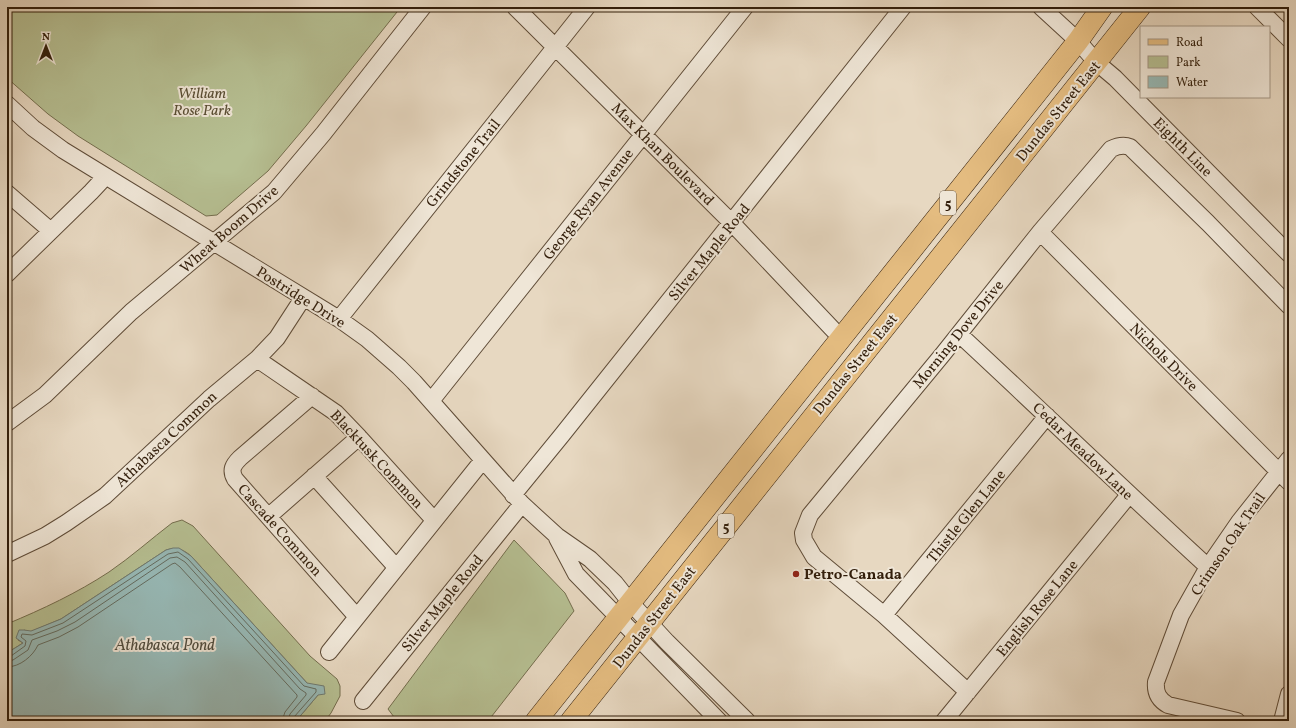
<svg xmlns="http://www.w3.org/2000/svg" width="1296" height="728" viewBox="0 0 1296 728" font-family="Vollkorn,serif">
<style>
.green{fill:#b6bf92;stroke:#746e4e}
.water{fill:#97b9b6;stroke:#6f7b72}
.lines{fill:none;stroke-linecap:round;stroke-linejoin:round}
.shore{stroke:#646c60;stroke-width:1}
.minor-casing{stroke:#5f4c38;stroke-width:18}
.major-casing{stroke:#321e0b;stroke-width:22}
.minor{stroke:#efe6d7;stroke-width:16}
.major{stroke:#e4bc80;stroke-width:21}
.poi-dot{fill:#8f2418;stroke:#efe6d7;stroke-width:1.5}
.labels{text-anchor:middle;stroke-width:4;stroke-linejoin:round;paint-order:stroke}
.shield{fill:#efe6d7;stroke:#6b5a48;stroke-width:1}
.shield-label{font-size:14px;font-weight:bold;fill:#321e0b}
.park-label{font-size:15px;font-style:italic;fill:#5a4e34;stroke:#efe6d7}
.street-label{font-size:15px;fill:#321e0b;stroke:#efe6d7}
.poi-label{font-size:15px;font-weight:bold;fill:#321e0b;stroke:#efe6d7;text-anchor:start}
.water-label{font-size:16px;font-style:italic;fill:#504c3e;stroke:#efe6d7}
</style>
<rect width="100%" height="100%" fill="#e7d8c1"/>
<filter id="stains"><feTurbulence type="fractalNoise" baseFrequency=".005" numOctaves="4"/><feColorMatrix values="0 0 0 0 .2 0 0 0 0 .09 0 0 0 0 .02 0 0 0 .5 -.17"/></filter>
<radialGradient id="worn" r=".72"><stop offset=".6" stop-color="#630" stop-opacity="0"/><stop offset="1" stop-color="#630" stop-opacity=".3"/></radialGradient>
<path class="green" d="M7,7H401L306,126L268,171L217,215L206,216L78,136L48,114L7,78Z
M182,520L193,526L310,656L337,679L340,686V696L331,713L325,721H296L318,695L191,556C183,549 176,547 166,550L61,619L30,632L24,630L18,640L23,643L7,653V624C43,609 77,593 109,572C131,557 151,539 172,523Z
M514,540L565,593L574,611L488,721H397L388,709Z"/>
<path class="water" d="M173,548H179L191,556L307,683L324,686L325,694L318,695L296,721H7V653L23,643L16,638L19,630H24L31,631L61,619L166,550Z"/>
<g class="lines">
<path class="shore" d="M7,656H11L25,646L26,641L21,637L22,634L32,635L63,623L168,554L178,552L188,559L304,686L316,689V692L294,717L293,721
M7,661L13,660L28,650L32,640L57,631L75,622L170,558L177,557L185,562L300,689L306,693V695L290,714L288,721
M7,667C20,667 33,656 38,645L59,637L78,627L172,564L175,563L180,567L297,695V697L285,712L282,721"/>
<defs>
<path id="minor" d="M515,7L732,223L841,338
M1041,7L1078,41L1096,62L1115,78L1289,254
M1257,7L1289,39
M7,104L33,128L63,150L339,319L367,339L399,367L414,382L522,504L557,536L590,559L615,583L630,602L667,642L747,721
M7,193L51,231
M1040,232L1289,482
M7,274L91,192L105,177
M339,319L587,7
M959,334C1042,411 1124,490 1208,567
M257,359L336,413L359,437L434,520
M312,396L240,458C233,465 230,470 235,479L357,617
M431,401L745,7
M7,423L45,395L131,312L274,192L323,134L423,7
M314,476L396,567
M513,495L562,435L903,7
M269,516L359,437
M557,538L576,574L719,721
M7,554L45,536L66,523L105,496L209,399L257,359L277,338L303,298
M884,615L1047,416
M329,652L483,460
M968,692L884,615L814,557L804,540L803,533L810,515L943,354L1040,232L1111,149C1117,146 1123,144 1130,147L1208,223L1289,306
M363,701L522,504
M944,721L1129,495
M1237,721L1168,705C1159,700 1155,693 1156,682L1181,615L1208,567L1239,522L1289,459
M1282,721L1289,694"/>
<path id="major" d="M536,721L1078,41L1102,7
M571,721L1140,7"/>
</defs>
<use href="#minor" class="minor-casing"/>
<use href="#major" class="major-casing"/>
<use href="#minor" class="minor"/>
<use href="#major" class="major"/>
</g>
<circle class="poi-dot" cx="796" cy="574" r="4"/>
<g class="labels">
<g class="shield">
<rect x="940" y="191" width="16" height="24" rx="3"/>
<rect x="718" y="514" width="16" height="24" rx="3"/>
</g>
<g class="shield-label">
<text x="948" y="208">5</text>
<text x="726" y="531">5</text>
</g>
<g class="park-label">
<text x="202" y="98">William<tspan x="202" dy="17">Rose Park</tspan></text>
</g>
<g class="street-label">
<text transform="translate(1058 111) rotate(-51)" y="5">Dundas Street East</text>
<text transform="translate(1183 147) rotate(45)" y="5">Eighth Line</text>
<text transform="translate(663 154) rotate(45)" y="5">Max Khan Boulevard</text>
<text transform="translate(463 163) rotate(-51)" y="5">Grindstone Trail</text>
<text transform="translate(588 204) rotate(-52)" y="5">George Ryan Avenue</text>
<text transform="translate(229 229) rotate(-41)" y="5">Wheat Boom Drive</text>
<text transform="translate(709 252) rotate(-51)" y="5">Silver Maple Road</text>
<text transform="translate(301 297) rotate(32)" y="5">Postridge Drive</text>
<text transform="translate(958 334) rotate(-51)" y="5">Morning Dove Drive</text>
<text transform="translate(1164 357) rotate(45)" y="5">Nichols Drive</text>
<text transform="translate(855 364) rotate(-51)" y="5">Dundas Street East</text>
<text transform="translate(166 439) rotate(-43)" y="5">Athabasca Common</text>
<text transform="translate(1083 451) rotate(44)" y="5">Cedar Meadow Lane</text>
<text transform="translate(377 459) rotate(47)" y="5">Blacktusk Common</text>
<text transform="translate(966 516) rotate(-51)" y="5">Thistle Glen Lane</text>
<text transform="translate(280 530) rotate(48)" y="5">Cascade Common</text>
<text transform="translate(1228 544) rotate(-56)" y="5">Crimson Oak Trail</text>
<text transform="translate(442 603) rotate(-51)" y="5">Silver Maple Road</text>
<text transform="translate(1037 608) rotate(-51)" y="5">English Rose Lane</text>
<text transform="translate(654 617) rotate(-52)" y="5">Dundas Street East</text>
</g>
<g class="poi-label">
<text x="804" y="579">Petro-Canada</text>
</g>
<g class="water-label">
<text x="165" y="650">Athabasca Pond</text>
</g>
</g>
<rect width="1296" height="728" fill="none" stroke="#e7d8c1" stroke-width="24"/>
<rect x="8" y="8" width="1280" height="712" fill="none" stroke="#321e0b" stroke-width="2"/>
<rect x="12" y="12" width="1272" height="704" fill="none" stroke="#321e0b"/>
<rect x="1140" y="26" width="130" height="72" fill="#efe6d7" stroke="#a39685"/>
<rect x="1148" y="39" width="20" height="6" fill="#e4bc80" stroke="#a39685"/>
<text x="1176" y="46" font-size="12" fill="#321e0b">Road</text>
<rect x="1148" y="56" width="20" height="12" fill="#b6bf92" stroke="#a39685"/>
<text x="1176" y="66" font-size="12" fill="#321e0b">Park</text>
<rect x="1148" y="76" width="20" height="12" fill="#97b9b6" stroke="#a39685"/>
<text x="1176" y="86" font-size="12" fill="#321e0b">Water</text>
<g transform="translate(46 46)" stroke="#efe6d7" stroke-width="3" paint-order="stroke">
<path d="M0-3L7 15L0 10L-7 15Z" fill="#321e0b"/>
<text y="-6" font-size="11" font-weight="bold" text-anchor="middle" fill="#321e0b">N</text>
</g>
<rect width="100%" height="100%" filter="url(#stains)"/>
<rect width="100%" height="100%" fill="url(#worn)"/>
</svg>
